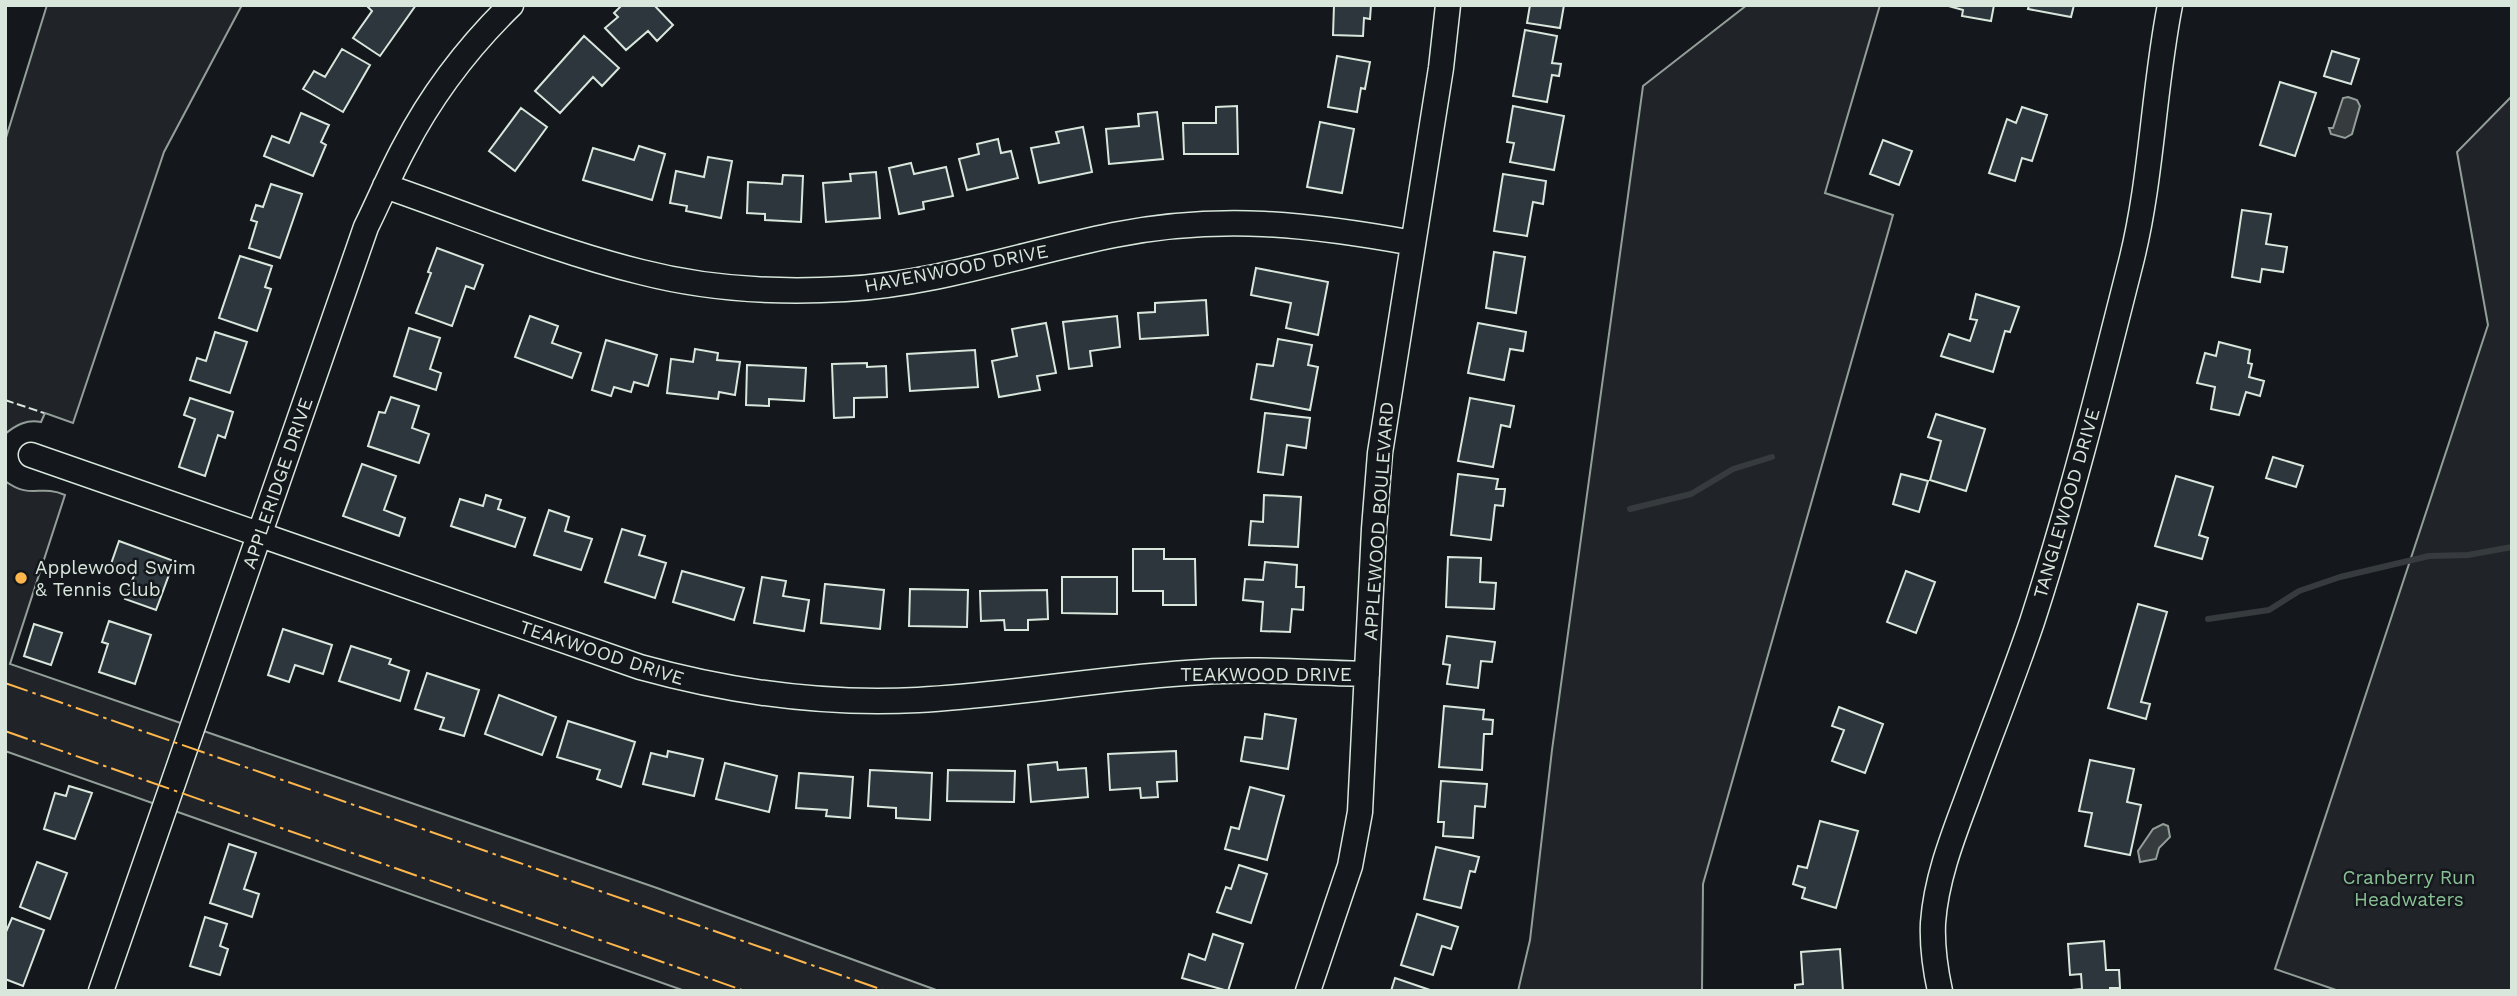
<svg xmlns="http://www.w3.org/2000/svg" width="2517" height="996" viewBox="0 0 2517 996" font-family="'Work Sans',sans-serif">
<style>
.green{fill:#202428;stroke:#939e99;stroke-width:2}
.water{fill:#363b3e;stroke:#939e99;stroke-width:2}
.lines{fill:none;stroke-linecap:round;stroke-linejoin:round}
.stream{stroke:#363b3e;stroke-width:6}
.building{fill:#2c363c;stroke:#d8e6dc;stroke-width:2}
.minor-casing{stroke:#d8e6dc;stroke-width:27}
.minor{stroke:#14181c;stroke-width:24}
.fence{stroke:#d8e6dc;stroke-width:2;stroke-dasharray:9 3.5;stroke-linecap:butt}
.power{stroke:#ffb74d;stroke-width:2;stroke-dasharray:24 5 3.5 5;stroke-linecap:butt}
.poi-dot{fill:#ffb74d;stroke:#14181c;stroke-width:2.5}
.labels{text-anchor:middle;stroke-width:5;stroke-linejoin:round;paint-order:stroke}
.street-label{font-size:19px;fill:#d8e6dc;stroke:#14181c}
.poi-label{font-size:19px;fill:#d8e6dc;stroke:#14181c;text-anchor:start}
.park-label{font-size:19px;fill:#8ac095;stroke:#14181c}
</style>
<rect width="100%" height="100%" fill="#14181c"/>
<path class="green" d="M47,5H242L164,152L73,423L45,413L41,422C27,419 16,425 5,434V141Z
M1747,5H1880L1825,193L1893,215L1703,884L1702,991H1518L1530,940L1552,750L1643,86Z
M2512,96V991H2339L2275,969L2488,325L2457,152Z
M5,481C31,500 40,484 65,495L10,664L657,888L939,991H685L5,751Z"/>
<path class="water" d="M2348,97L2357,100L2360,106L2352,134L2345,138L2331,134L2329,128H2333L2343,98Z
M2163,824L2168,826L2170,837L2159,848L2156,859L2140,862L2138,851L2153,829Z"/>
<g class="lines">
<path class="stream" d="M1630,509L1691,494L1733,469L1772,457
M2208,619L2269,610L2299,591L2340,577L2429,556L2468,555L2512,547"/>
</g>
<path class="building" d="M366,5H416L380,56L353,38L372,11Z
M622,5H654L673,25L657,41L648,31L626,50L605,28L618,17L614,13Z
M1334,5H1371L1370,19L1364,18L1363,36L1333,35Z
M1530,5H1564L1560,28L1527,23Z
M1945,5H1994L1991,21L1962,16L1963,10Z
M2029,5H2074L2071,17L2028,9Z
M1525,30L1557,36L1552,63L1561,64L1559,76L1552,75L1547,102L1513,96Z
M584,36L619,68L602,86L593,77L560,113L535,91Z
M342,49L370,65L343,112L303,89L314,71L325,77Z
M2332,51L2359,59L2351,84L2324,76Z
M1337,56L1370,62L1365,89L1361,88L1357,112L1328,107Z
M2280,82L2316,93L2295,156L2260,145Z
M1237,106L1238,154H1184L1183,123H1216V107Z
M1513,106L1564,116L1554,170L1510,162L1514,143L1507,142Z
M2022,107L2047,115L2032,161L2022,158L2015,181L1989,173L2007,119L2016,123Z
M521,108L547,127L515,171L489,151Z
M1157,112L1163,159L1109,164L1106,129L1139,126L1138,114Z
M301,113L329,125L321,142L326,145L313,176L264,156L272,136L289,143Z
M1320,122L1354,129L1342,193L1307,187Z
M1083,127L1092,172L1039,183L1031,148L1059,143L1056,132Z
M998,139L1001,153L1011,151L1018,178L967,190L959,159L979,154L977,144Z
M1883,140L1912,151L1899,185L1870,174Z
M639,146L665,154L652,200L583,180L593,148L634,160Z
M708,157L732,161L721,218L686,211L687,206L670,203L676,171L704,177Z
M911,163L914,174L946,167L953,196L923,202L924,209L899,214L889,168Z
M876,172L880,218L826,222L823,183L851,181L850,174Z
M1503,174L1546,181L1543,204L1533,202L1527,236L1494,231Z
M783,175L803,176L801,222L765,220V214L747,213L748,182L782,184Z
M271,184L302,194L280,258L249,248L257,222L251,220L256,205L263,207Z
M2242,210L2271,214L2266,244L2287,247L2283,272L2262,269L2260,282L2232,277Z
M437,248L483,265L474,289L466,286L452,326L416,313L431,273L428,272Z
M1494,252L1525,257L1516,313L1486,308Z
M240,256L272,266L265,287L271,289L257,331L219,318Z
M1256,268L1328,282L1318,335L1286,328L1291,303L1251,295Z
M1976,294L2019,307L2010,332L2005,331L1993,372L1941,356L1949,334L1970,341L1977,320L1970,319Z
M1206,300L1208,335L1140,339L1138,313L1155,312V303Z
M530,316L558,326L552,343L581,353L572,378L515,357Z
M1117,316L1120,347L1090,351L1092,366L1069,369L1063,322Z
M1046,323L1056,373L1037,376L1040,390L999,397L992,361L1017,356L1012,329Z
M1478,323L1526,332L1523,351L1510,349L1504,380L1468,373Z
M409,328L440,338L430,369L441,373L436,390L394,376Z
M215,332L247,342L230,393L190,380L197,358L206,361Z
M1278,339L1312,345L1308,365L1318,367L1310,410L1251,399L1257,364L1273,366Z
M606,340L657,355L648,386L634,382L631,392L614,387L611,396L592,390Z
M2219,342L2250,350L2248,363L2252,364L2249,377L2264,381L2260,396L2246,392L2239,415L2211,409L2215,387L2197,383L2205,353L2216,356Z
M695,349L718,353L717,360L740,362L735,395L719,392L718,399L667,393L671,359L693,362Z
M975,350L978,387L910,391L907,354Z
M867,363V367L886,366L887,397L854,398V417L834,418L832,364Z
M747,365L806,368L804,401L769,399V406L746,405Z
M391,397L419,406L412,428L429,434L419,463L368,446L379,412L385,413Z
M190,398L233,412L225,438L218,435L205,476L179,467L195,419L184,415Z
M1470,398L1514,406L1510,427L1501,425L1493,467L1458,461Z
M1265,413L1310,418L1306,448L1287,445L1283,475L1258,472Z
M1936,414L1985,429L1966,491L1930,480L1941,441L1928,437Z
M2273,457L2303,466L2296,487L2266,478Z
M362,464L396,476L384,510L405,518L399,536L343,516Z
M1458,474L1498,479L1496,489H1505L1503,506L1495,505L1491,540L1451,535Z
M1901,474L1928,481L1919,512L1893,504Z
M2176,476L2213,487L2199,535L2208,538L2202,559L2155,546Z
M486,495L501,500L498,509L525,518L515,547L451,526L460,499L483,506Z
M1264,495L1301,497L1298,547L1249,545L1251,521L1263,522Z
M549,510L569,517L565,531L592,539L581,570L534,555Z
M622,529L645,536L639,555L666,563L655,598L605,582Z
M119,541L174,561L156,610L125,599L135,573L111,564Z
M1133,549H1164V559H1195L1196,605H1163V591H1133Z
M1448,557L1481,558L1480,582L1496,583L1494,609L1446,607Z
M1265,562L1297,565L1296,587H1304L1303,610L1292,609L1290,632L1261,631L1263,602L1243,600L1245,579L1263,580Z
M682,571L744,588L734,620L673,602Z
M1906,571L1935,582L1916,633L1887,622Z
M762,577L786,581L783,596L809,600L804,631L754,623Z
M1062,577H1117V614L1062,613Z
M825,584L884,590L880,629L821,623Z
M910,589L968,590L967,627L909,626Z
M1047,590L1048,619L1028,620V630H1005L1004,620L981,621L980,591Z
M2138,604L2167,612L2141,702L2150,704L2146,719L2108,708Z
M109,621L151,635L135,684L99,672L108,644L102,642Z
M34,624L62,633L51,665L24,656Z
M283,629L332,645L323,674L295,665L289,682L268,675Z
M1447,636L1495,642L1492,662L1481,661L1478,688L1447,684L1450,665L1443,664Z
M351,646L391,659L389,664L409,671L400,701L339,681Z
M427,673L479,690L464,736L440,729L444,718L415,709Z
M499,695L556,717L542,755L485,734Z
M1444,706L1484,710L1483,719L1493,720L1492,734H1484L1482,770L1439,767Z
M1839,707L1883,724L1865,773L1832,761L1844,730L1832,726Z
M1265,714L1296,719L1288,769L1241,761L1245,737L1262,739Z
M568,721L635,742L621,787L597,779L600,770L557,757Z
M668,751L703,759L694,796L643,784L651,753L667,757Z
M1176,751L1177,781L1157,782L1158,797L1141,798L1140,788L1110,790L1108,754Z
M2090,760L2134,769L2127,802L2141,805L2130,855L2085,846L2092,813L2079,811Z
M1057,762L1058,770L1086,768L1088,797L1031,802L1028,765Z
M725,763L777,776L769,812L716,799Z
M870,770L932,773L930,820L896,818V808L868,806Z
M948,770L1015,771L1014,802L947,801Z
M799,773L853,777L850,818L826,816L827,810L796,808Z
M1441,781L1487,784L1485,807L1475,806L1473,838L1443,836L1444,822H1438Z
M69,786L92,793L75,839L44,829L55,793L66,796Z
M1250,787L1284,796L1267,860L1225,849L1231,827L1239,829Z
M1820,821L1858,831L1836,908L1802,898L1805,888L1793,884L1798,866L1807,868Z
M229,844L256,853L244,889L259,894L252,917L210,903Z
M1436,847L1479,857L1475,872L1470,871L1461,908L1424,899Z
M37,862L67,873L50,919L20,907Z
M1239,865L1267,874L1251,923L1217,912L1226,887L1231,889Z
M1417,914L1458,927L1451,949L1442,946L1433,975L1401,965Z
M205,917L227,924L220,946L228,949L220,975L190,966Z
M12,918L44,930L23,986L5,979V934Z
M1213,934L1243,944L1228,991L1182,978L1189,954L1205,960Z
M2104,941L2106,970H2119L2120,988H2110V991H2061L2082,989L2081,974L2070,975L2068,944Z
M1840,949L1843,991H1795V985L1803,984L1801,952Z
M1395,978L1433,991H1391Z"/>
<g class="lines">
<defs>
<path id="minor" d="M385,186C469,215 555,251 641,272C707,289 777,293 845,289C936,284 1025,253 1114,235C1220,214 1308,224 1413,243
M31,455L640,667C730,692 824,705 918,700C1013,695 1107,677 1202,672C1256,668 1312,673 1367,674
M101,991L366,227C379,201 390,174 404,148C431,96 469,46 511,5
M1308,991L1350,866L1360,812L1374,529L1380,453L1441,68L1448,5
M1940,991C1935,968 1932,946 1933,923C1936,879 1953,836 1968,796C1989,738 2012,681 2032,622C2070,505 2100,385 2130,266C2152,181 2153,91 2170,5"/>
</defs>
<use href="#minor" class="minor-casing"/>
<use href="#minor" class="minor"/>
<path class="fence" d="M5,400L44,413"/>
<path class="power" d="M5,683L886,991
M5,731L745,991"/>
</g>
<circle class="poi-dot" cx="21" cy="578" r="7"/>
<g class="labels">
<g class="street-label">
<text transform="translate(956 268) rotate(-11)" y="7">HAVENWOOD DRIVE</text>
<text transform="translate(277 483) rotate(-71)" y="7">APPLERIDGE DRIVE</text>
<text transform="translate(2066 503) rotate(-74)" y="7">TANGLEWOOD DRIVE</text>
<text transform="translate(1378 521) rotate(-86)" y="7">APPLEWOOD BOULEVARD</text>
<text transform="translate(602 652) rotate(18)" y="7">TEAKWOOD DRIVE</text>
<text x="1266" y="681">TEAKWOOD DRIVE</text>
</g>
<g class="poi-label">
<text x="35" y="574">Applewood Swim<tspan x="35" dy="22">&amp; Tennis Club</tspan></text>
</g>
<g class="park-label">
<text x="2409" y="884">Cranberry Run<tspan x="2409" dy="22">Headwaters</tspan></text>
</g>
</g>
<rect width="2517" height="996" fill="none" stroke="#d8e6dc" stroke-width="14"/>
</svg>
